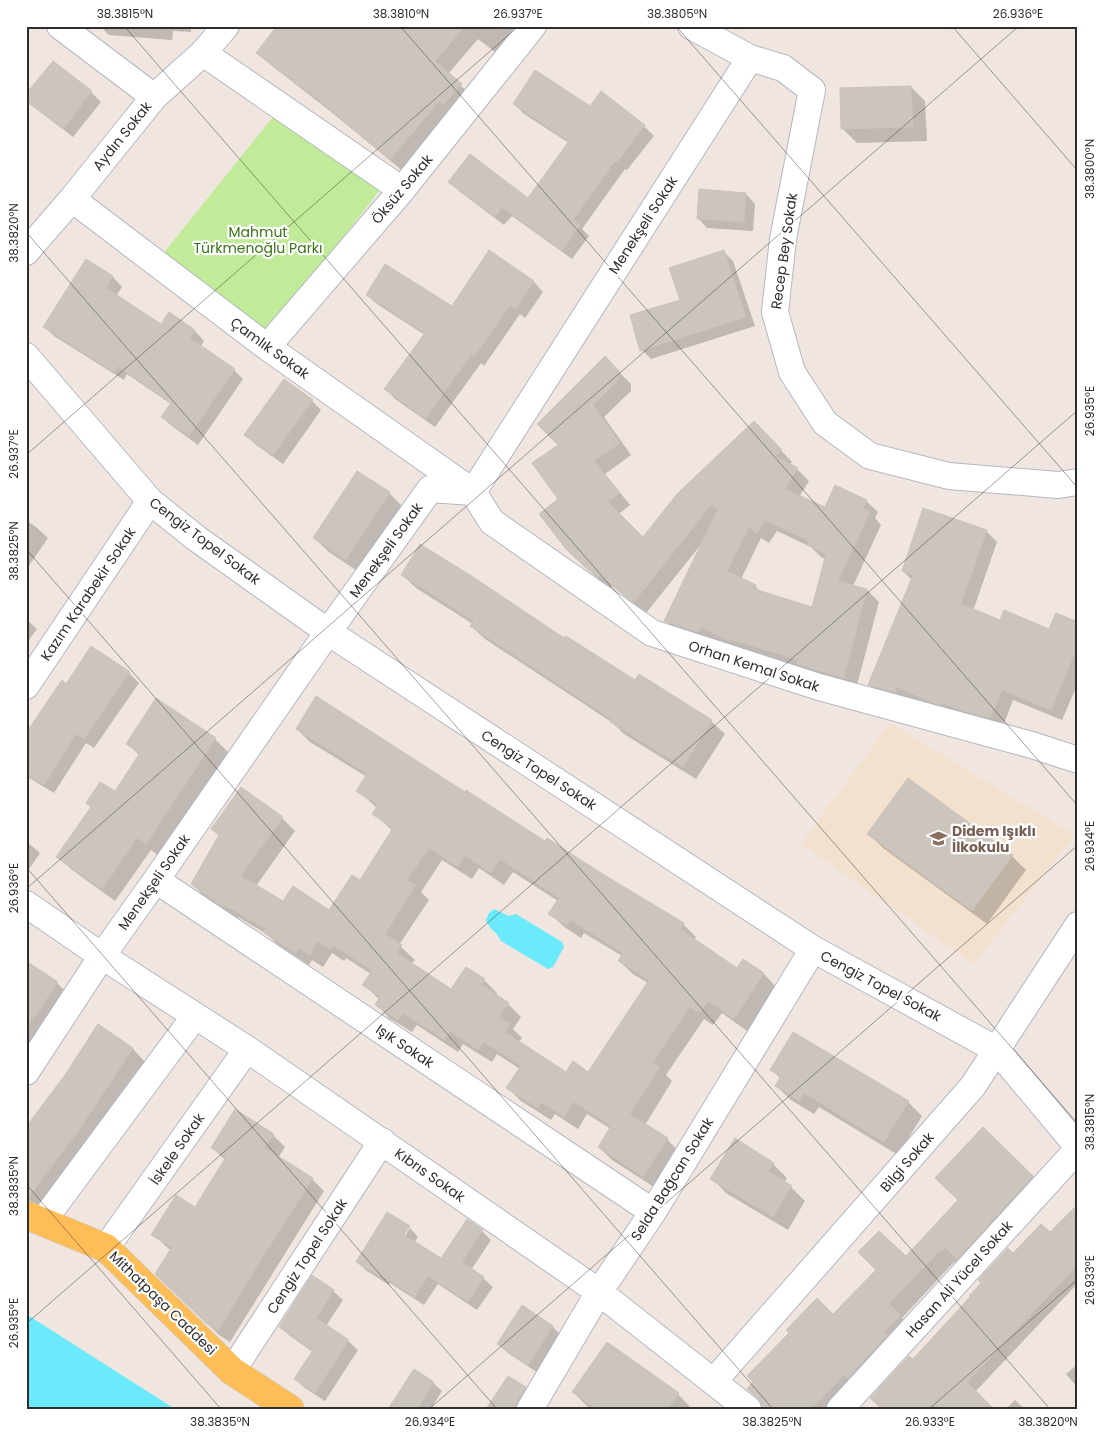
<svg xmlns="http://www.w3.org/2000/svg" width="1104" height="1435" viewBox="0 0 1104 1435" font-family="Poppins,sans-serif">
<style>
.education{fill:#f2e1ce}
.green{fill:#c1eb98}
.water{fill:#6aeafa}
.shadow{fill:#0003;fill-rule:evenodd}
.building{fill:#cbc5be;stroke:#ccc2b8;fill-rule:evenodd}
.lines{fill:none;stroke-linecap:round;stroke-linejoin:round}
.street-casing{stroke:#b3b8c2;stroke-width:28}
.primary-casing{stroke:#c9c9c9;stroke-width:29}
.street{stroke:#fff;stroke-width:26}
.primary{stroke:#febd57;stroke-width:28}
.ticks{fill:none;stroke:#2e2e2e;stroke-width:1;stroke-opacity:0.45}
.labels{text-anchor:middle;stroke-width:4.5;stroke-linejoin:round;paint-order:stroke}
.street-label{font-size:14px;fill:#2e2e2e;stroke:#fff}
.park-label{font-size:14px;fill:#377414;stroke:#fff}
.education-label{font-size:14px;font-weight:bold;fill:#785e54;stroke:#fff;text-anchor:start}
.neatline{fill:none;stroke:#2e2e2e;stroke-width:2}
.ticks-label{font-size:12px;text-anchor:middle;fill:#2e2e2e}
</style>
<rect width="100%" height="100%" fill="#f0e6df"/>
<path class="education" d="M890,723L1075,835L974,964L801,844Z"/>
<path class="green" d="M277,112L383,186L269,332L162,255Z"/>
<path class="water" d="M494,909L509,916L516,914L562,942L564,947L553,967L548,969L501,941C497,931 489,930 486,920L489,913Z
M26,1314L175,1409H26Z"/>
<path class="shadow" d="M100,26H191V32L173,31L172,40L109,35Z
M279,26H511L521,36L503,58L478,39L448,74L473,97L404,172L335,115L271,65L258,53Z
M53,62L91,92L101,102L73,137L26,100Z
M911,87L925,101L927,141L857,143L843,129Z
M601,93L644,126L654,136L627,170L625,169L582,229L589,236L572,259L512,216L504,225L459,191L450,182L528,200L569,143L524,114L515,104L590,107Z
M746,194L755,204L753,231L707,228L698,218Z
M489,252L534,282L543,292L525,318L520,314L484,366L481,363L435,427L395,399L386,389L425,335L377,304L367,295L452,307Z
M724,252L733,261L755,326L651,359L642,350Z
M86,261L113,277L122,287L116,296L161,325L170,313L195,331L204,341L200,347L234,370L243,379L198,445L172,426L162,417L171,404L127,374L124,380L54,336L45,327Z
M605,358L631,384V391L604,417L631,455L605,474L630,505L619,514L643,539L754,422L792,462L789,465L797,469L809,481L799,497L825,509L866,501L878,512L875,518L881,525L853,586L867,590L879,602L856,689L741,652L712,638L710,643L677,633L666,621L703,542L646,613L612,586L610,588L600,581L567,548L559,499L560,445ZM777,531L811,547L821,557L826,559L813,609L761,592L755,586L741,579L761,538L769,543Z
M312,401L321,410L283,464L255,444L246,435Z
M389,493L403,507L360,573L329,552L314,538Z
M26,520L36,527L48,538L26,570Z
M986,531L997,542L973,611L1000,622L1050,630L1078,623V683L1062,720L1013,700L1002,729L880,695L869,684L912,580L903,571Z
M403,575L635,682L639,676L711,721L725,734L696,779L624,734L613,723L485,639L471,626L473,624L416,588Z
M26,619L37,629L26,644Z
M92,648L129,673L139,683L94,748L86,743L54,793L26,776V735L67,685Z
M297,729L465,794L683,924L696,937L694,940L737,970L743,961L764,974L777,988L747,1031L722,1013L713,1025L704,1019L666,1075L672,1081L645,1125L667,1139L680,1153L657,1189L612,1160L599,1147L611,1129L587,1114L578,1129L555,1114L551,1120L521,1101L508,1088L520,1069L497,1054L492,1062L463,1044L458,1052L417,1025L412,1032L389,1018L376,1004L379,999L364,985L371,974L346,958L344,961L332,953L323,967L312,960L309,965L278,945L268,935L238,917L237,919L205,897L192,884L220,836L213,829L241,789L282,818L295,831L256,886L284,902L330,911L360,882L393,831L374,814L377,808L358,791L367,777L310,742ZM442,860L472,879L479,868L504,885L513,872L558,901L550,913L563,926L581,938L584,933L622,956L619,961L633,974L648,983L588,1073H566L519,1042L522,1038L513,1029L521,1017L508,1004L496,996L497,993L484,980L466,969L452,991L411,964L415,960L399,945L429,900L421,892Z
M215,739L228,752L159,856L151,850L115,901L71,869L58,856L116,793L140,756L128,744Z
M869,834L1012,856L1026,870L987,924L883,848Z
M26,841L40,853L27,872H26Z
M26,963L57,983L67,993L26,1055Z
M98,1026L133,1049L145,1062L93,1139L40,1212L26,1206V1129L66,1076Z
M772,1070L908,1102L922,1116L898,1155L819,1107L814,1114L791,1100L776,1086L781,1079Z
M273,1135L285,1147L278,1158L312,1179L324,1191L230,1342L219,1335L157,1274L171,1251L153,1234L195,1209L225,1160L213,1148Z
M773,1164L787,1178L784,1183L791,1187L805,1201L788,1230L726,1193L712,1178Z
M1033,1176L1046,1190L971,1272L959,1260L955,1263L954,1262L902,1318L913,1329L838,1409H765L763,1403L748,1389L833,1316L906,1258Z
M1078,1206V1283L975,1392L913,1361L1013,1255L1050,1234Z
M387,1214L409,1228H407L400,1239L402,1241L410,1228L418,1237L414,1243L442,1260L482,1231L491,1240L471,1270L483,1278L493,1287L477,1310L438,1284L424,1305L390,1283L389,1285L367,1271L357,1262Z
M333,1291L343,1300L326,1326L348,1341L358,1350L325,1401L305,1388L295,1379L313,1352L290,1336L280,1327Z
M523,1307L553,1327L562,1336L538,1373L508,1353L498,1344Z
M607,1343L678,1394L692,1409H592L587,1406L573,1392Z
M1078,1364V1388L1066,1374Z
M433,1383L442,1391L431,1409H390Z
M525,1388L539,1402L535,1409H488Z
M1015,1400L1025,1409H1006Z"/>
<path class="building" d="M277,26H465L435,61L462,84L443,105L439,101L390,160L321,102L256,53Z
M53,61L92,91L63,129L26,101V94Z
M535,70L590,106L601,91L645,125L617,162L615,161L573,220L580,225L562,251L502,207L495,217L448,182L470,154L528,198L569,141L513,104Z
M911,86L913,127L841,129L840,88Z
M699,189L746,193L744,222L697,219Z
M489,250L534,281L516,309L510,305L474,357L471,355L425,419L384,389L425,333L366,295L385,264L452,306Z
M724,250L746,317L640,351L630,315L680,300L669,268Z
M86,259L113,276L106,288L161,324L169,312L195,330L190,338L235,369L189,436L161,417L171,403L118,366L114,372L43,327Z
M605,356L619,371V379L593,405L620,443L594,461L620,493L608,502L643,537L677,494L754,421L782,450L775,456L798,468L785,489L825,507L835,485L867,500L863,508L870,512L838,581L867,589L844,678L797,664L798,660L730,639L729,641L701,627L698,632L664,621L718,509L711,505L634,602L599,575L598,577L587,569L566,549L539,514L558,499L532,463L558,445L537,424ZM765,520L809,541L807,545L826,554L812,607L754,589L756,585L727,571L749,527L757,533Z
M284,379L313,400L273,455L244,435Z
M357,471L390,492L346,560L313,538Z
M923,508L987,530L961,604L1000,620L1004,610L1049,629L1056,613L1078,622V645L1051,710L1002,690L990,718L960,710L942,703L941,705L933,703L896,687L895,692L868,685L913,575L902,571Z
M420,544L473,577L564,638L566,636L635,680L639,674L712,720L683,767L609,721L611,719L470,626L474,621L401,575Z
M91,646L130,672L84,739L76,734L44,785L26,774V733L62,680L66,684Z
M316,696L465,792L466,790L545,841L547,838L601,873L684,923L680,929L737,968L743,959L764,973L734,1019L708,1001L700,1013L690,1007L653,1062L660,1067L630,1114L668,1138L643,1177L598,1147L611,1126L574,1102L564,1117L541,1102L538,1108L506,1088L521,1066L484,1042L478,1050L450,1031L445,1040L403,1013L398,1020L375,1005L380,996L362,985L372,971L333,945L330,949L318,941L310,955L299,948L296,953L263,932L265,929L225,905L223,907L191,884L219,835L211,829L241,787L283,817L241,876L283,901L293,886L329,910L352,875L360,880L393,828L372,814L378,805L356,791L367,774L296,729ZM429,848L458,867L465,856L491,873L500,859L559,898L548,914L567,926L570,920L623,953L618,961L649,980L588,1072L573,1061L566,1072L505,1032L510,1024L499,1017L509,1003L481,984L485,979L466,967L451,989L397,953L402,945L385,934L416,885L407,880Z
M156,698L216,738L146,844L137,838L102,889L56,857L91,807L86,803L100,782L115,791L140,753L126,744Z
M908,778L1013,855L972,911L867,834Z
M26,961L58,982L26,1029Z
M98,1024L133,1048L81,1127L26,1200V1127L65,1075Z
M793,1032L909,1101L884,1142L804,1093L799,1101L775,1086L781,1076L770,1070Z
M235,1109L274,1134L265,1148L313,1178L256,1268L218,1331L206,1323L155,1274L172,1247L151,1235L176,1195L195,1207L226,1157L211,1148Z
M983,1127L1033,1176L957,1259L945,1247L941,1251L940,1250L889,1304L901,1315L884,1332L887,1335L848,1378L844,1375L811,1409H764L758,1398L747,1389L753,1382L747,1376L789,1333L786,1330L817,1298L833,1314L876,1270L858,1252L879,1231L906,1256L958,1200L935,1178Z
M735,1138L774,1163L768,1171L792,1186L773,1217L710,1179Z
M1078,1204V1265L967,1382L994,1409H882L870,1398L909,1356L913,1359L970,1297L969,1296L981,1283L978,1280L1008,1248L1013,1253L1041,1224L1050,1232Z
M387,1212L410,1226L404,1235L441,1258L467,1219L483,1230L462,1262L484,1277L468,1302L428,1276L415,1297L380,1275L379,1276L356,1262Z
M312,1275L334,1290L316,1318L349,1340L315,1393L294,1379L313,1350L279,1327Z
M522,1305L553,1326L528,1365L497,1344Z
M607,1342L679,1393L668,1409H596L572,1392Z
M414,1369L434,1382L417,1409H388Z
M508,1376L526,1387L517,1401L515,1409H486Z"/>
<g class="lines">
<defs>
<path id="street" d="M60,26L154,97
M691,26L750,58L783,68L812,90L783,239L775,312L792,372L825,423L870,456L949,476L1058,485L1078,482
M203,53L402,190
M72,199L267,347L473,492L492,522L652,633L819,687L1032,745L1078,760
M26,252L72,199L154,97L203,53L226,26
M267,347L402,190L533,26
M26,356L150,501L196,538L328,632L813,949L997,1050L1078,1147
M26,686L150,501
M156,880L653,1212
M26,904L102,956L247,1049L599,1292L748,1409
M26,1072L102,956L156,880L328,632L430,489L473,492L750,58
M43,1221L195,1016
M106,1248L247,1049
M232,1371L382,1141
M714,1381L973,1086L1078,925
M530,1409L599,1292L653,1212L813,949
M840,1409L1078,1149"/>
<path id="primary" d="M26,1215L106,1248L232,1371L290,1409"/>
</defs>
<use href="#street" class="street-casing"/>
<use href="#primary" class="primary-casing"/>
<use href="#street" class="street"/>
<use href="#primary" class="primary"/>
</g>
<path class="ticks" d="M124,26L1078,1124M400,26L1078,806M676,26L1078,488M952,26L1078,171M26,232L1050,1409M26,455L519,26M26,549L773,1409M26,867L497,1409M26,889L1019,26M26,1184L221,1409M26,1324L1078,410M429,1409L1078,845M929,1409L1078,1279"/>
<defs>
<symbol id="school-bare" viewBox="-9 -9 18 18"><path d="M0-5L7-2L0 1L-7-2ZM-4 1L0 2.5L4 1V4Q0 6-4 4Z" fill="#8d6e63" stroke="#fff" stroke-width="2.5" paint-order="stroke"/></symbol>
</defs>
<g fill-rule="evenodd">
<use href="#school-bare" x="926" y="826" width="25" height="25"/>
</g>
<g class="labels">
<g class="street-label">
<text transform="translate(122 136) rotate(-51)" y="5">Aydın Sokak</text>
<text transform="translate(402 189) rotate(-50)" y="5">Öksüz Sokak</text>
<text transform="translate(643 225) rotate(-57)" y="5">Menekşeli Sokak</text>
<text transform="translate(784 251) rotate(-82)" y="5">Recep Bey Sokak</text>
<text transform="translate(270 348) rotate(36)" y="5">Çamlık Sokak</text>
<text transform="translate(205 541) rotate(37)" y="5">Cengiz Topel Sokak</text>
<text transform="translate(386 550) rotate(-54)" y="5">Menekşeli Sokak</text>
<text transform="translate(88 594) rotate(-56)" y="5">Kazım Karabekir Sokak</text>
<text transform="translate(754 666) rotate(18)" y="5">Orhan Kemal Sokak</text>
<text transform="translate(539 770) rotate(33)" y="5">Cengiz Topel Sokak</text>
<text transform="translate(154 882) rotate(-55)" y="5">Menekşeli Sokak</text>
<text transform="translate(881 986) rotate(28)" y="5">Cengiz Topel Sokak</text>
<text transform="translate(405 1046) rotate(34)" y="5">Işık Sokak</text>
<text transform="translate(177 1149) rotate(-55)" y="5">İskele Sokak</text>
<text transform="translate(907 1162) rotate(-49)" y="5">Bilgi Sokak</text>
<text transform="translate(430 1175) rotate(35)" y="5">Kıbrıs Sokak</text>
<text transform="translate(672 1179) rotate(-58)" y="5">Selda Bağcan Sokak</text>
<text transform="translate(307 1256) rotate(-57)" y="5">Cengiz Topel Sokak</text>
<text transform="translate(959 1279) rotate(-48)" y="5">Hasan Ali Yücel Sokak</text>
<text transform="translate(163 1303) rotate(44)" y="5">Mithatpaşa Caddesi</text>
</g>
<g class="park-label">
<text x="258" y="237">Mahmut<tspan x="258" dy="16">Türkmenoğlu Parkı</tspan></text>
</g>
<g class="education-label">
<text x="952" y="836">Didem Işıklı<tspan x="952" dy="16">İlkokulu</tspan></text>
</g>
</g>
<rect width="1104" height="1435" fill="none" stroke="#ffffff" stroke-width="55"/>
<rect x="28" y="28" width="1048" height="1380" class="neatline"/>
<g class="ticks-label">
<text x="125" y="18">38.3815°N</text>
<text x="401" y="18">38.3810°N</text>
<text x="518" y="18">26.937°E</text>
<text x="677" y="18">38.3805°N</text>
<text x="1018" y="18">26.936°E</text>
<text transform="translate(1090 169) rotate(-90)" y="4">38.3800°N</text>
<text transform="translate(14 233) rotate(-90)" y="4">38.3820°N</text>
<text transform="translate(1090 411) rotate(-90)" y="4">26.935°E</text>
<text transform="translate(14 454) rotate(-90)" y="4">26.937°E</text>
<text transform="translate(14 551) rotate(-90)" y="4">38.3825°N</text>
<text transform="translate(1090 846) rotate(-90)" y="4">26.934°E</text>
<text transform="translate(14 888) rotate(-90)" y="4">26.936°E</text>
<text transform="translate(1090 1122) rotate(-90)" y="4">38.3815°N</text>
<text transform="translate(14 1186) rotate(-90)" y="4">38.3835°N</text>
<text transform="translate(1090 1280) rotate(-90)" y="4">26.933°E</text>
<text transform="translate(14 1323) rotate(-90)" y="4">26.935°E</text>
<text x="220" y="1426">38.3835°N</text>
<text x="430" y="1426">26.934°E</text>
<text x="772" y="1426">38.3825°N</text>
<text x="930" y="1426">26.933°E</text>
<text x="1048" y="1426">38.3820°N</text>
</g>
</svg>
